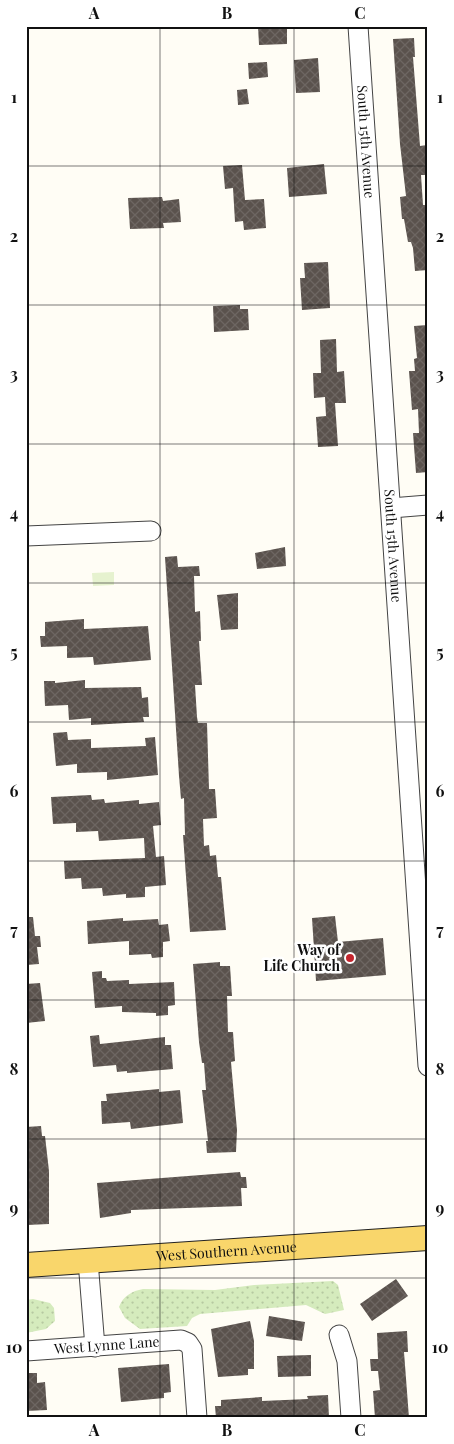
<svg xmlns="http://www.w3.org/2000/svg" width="454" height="1444" viewBox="0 0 454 1444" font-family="'Playfair Display',serif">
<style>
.grass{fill:url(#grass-dots)}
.pitch{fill:#e6f2cf}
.building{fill:url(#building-cross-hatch)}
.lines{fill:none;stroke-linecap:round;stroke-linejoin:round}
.minor-casing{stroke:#444;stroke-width:21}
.major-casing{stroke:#222;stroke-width:26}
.minor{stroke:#fff;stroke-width:19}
.major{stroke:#f9d66b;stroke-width:24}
.grid{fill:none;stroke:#111;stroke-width:1;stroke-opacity:0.55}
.poi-dot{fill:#c4262e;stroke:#fff;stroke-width:2}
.labels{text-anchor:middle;stroke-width:5;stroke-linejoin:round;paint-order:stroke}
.street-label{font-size:14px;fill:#111;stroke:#fff}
.poi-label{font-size:14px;font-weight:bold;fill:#111;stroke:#fff;text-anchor:end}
.neatline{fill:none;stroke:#111;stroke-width:2}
.grid-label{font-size:16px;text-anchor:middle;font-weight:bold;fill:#111}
</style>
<defs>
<pattern id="grass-dots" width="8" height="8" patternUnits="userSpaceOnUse" patternTransform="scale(1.25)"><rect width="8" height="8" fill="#d5ebbd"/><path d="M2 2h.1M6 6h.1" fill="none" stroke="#b6c8a1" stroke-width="1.8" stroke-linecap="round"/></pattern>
<pattern id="building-cross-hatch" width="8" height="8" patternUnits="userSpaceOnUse" patternTransform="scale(1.25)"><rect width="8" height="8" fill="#5a524d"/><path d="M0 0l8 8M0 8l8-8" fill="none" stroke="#6d6662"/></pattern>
</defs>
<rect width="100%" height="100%" fill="#fffdf5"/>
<path class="grass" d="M333,1281L338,1285L344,1310L325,1314L306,1305L200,1314L192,1318L187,1326L140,1329L125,1318L119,1307C123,1296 132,1291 143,1289L215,1290L254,1285Z
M33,1299L50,1303L54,1308L55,1321L46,1329L26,1333V1300Z"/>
<path class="pitch" d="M114,572V585L93,586L92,573Z"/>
<path class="building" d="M258,26H287V44L259,45Z
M414,38L415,57H413L420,146L427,145L428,151V175H421L423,205H426L428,221V270L415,271L413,248L411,242H408L404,219H402L400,197L406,196L400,144L393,39Z
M318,58L320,92L296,93L294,60Z
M267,62L268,77L249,79L248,63Z
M247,89L249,104L238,105L237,90Z
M324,164L327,194L289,197L287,168Z
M242,165L245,200L264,199L266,228L244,230L243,221L235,222L233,188L225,189L223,166Z
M162,197L163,201L179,199L181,222L163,223L164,228L130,229L128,198Z
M328,262L330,308L302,310L300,278H305L304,263Z
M240,305V309H248L249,330L214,332L213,306Z
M428,325V472L416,473L413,433H419L418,409L412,410L409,371H415L414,359L417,358L414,326Z
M336,339L337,372L344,371L346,403H335L338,446L318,447L316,417L326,416L325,397L314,398L313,373H321L320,340Z
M285,547L286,566L257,569L255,553Z
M177,556L178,567L199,566L200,576H194L195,612L200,611L201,641H199L202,685H195L197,717L198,723H207L209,789H215L217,818L203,819L204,846L209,845L210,856L216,855L218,877H221L226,930L190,932L183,835H185L184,798L181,799L179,776L165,557Z
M238,593V629L221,630L217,595Z
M84,619V629L148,626L151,660L94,665L93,657L67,658V646L41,647L40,636H45V622Z
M85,680V688L141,687L142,698L148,697L149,717H143L144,722L91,725V718L69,720L68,705L45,706L44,681H55V683Z
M67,732L68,740L91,739V748L146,746L145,738L155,737L158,775L107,780V772L77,773V764L56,766L53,733Z
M91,795L92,800L104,799L105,803L139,800V804L159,802L161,825L153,826L156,857L164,856L166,885L145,887V897L126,898V894L103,896L102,888L82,889L81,878L65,879L64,861L145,858L144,838L99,841L98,831L76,832V823L53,824L51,797Z
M335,916L338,942L383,938L386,975L316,981L312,918Z
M26,917H33L35,936H40L41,947H37L39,964L26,965Z
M123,918V921L158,919L159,925L168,924L170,941L163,942V957L152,958L151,954L129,955V941L88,944L87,921Z
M220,962V966H230L232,996H227L228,1032H233L235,1061L231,1062L237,1130L236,1152L207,1153L206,1141H208L202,1090H206L204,1063H202L199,1042L193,964Z
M102,971V978H106L107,981L129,980V984L174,982L175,1005L168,1006V1015L156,1016V1013L122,1012V1006L95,1008L92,972Z
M40,983L45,1021L26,1023V984Z
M99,1035L100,1044L165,1037V1045H171L173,1069L127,1073V1071L117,1072L116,1065L93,1067L90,1036Z
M159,1089V1092L180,1090L183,1123L131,1129L130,1122L102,1124L101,1101H107L106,1094Z
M41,1126L42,1136H45L49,1171V1224L27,1225L26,1127Z
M240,1172L241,1177H246L247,1188H241L242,1206L131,1210V1213L100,1218L97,1183Z
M396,1279L408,1296L372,1321L360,1304Z
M269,1316L305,1322L302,1341L266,1336Z
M250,1321L254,1341V1369H248V1375L218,1377L211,1329Z
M407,1331L408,1352H404L409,1418H375L373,1391L380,1390L378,1371H371L370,1359H378L377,1333Z
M311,1355V1376L278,1377L277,1356Z
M169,1364L171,1392L164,1393V1398L121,1402L118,1368Z
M26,1373H37V1383L45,1382L47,1410L26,1411Z
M328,1395L329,1418H216L215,1406H221V1400L262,1397V1401L308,1399L307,1396Z"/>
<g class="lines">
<defs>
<g id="minor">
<path id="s1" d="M358,26L428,1066"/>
<path d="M391,508L428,505"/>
<path d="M26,536L151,531"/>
<path d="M88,1261L95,1347"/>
<path d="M339,1335L347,1361L351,1418"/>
<path id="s2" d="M26,1351L181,1340L188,1343L192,1349L197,1418"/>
</g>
<g id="major">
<path id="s3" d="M26,1265L428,1238"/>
</g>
</defs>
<use href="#minor" class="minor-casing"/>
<use href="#major" class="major-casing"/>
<use href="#minor" class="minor"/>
<use href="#major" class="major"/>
</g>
<path class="grid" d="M160,26V1418M294,26V1418M26,166H428M26,305H428M26,444H428M26,583H428M26,722H428M26,861H428M26,1000H428M26,1139H428M26,1278H428"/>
<circle class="poi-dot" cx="350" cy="958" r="5"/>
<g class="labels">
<g class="street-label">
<text dy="5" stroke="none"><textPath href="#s1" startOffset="116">South 15th Avenue</textPath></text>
<text dy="5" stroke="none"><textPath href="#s1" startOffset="521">South 15th Avenue</textPath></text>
<text dy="5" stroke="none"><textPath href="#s3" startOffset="201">West Southern Avenue</textPath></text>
<text dy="5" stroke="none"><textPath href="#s2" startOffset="81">West Lynne Lane</textPath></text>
</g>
<g class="poi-label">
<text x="340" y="955">Way of<tspan x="340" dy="16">Life Church</tspan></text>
</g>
</g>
<rect width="454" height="1444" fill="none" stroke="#ffffff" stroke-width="55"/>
<rect x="28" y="28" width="398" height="1388" class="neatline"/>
<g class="grid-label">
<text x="94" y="19">A</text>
<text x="227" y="19">B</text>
<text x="360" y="19">C</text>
<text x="14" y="103">1</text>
<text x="440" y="103">1</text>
<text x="14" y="242">2</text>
<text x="440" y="242">2</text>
<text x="14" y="380">3</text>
<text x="440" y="380">3</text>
<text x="14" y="519">4</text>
<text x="440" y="519">4</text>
<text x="14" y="658">5</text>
<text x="440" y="658">5</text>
<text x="14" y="797">6</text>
<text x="440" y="797">6</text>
<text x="14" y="936">7</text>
<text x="440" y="936">7</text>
<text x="14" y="1075">8</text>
<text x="440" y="1075">8</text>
<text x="14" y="1214">9</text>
<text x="440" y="1214">9</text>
<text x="14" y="1353">10</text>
<text x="440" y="1353">10</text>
<text x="94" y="1436">A</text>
<text x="227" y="1436">B</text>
<text x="360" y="1436">C</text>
</g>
</svg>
